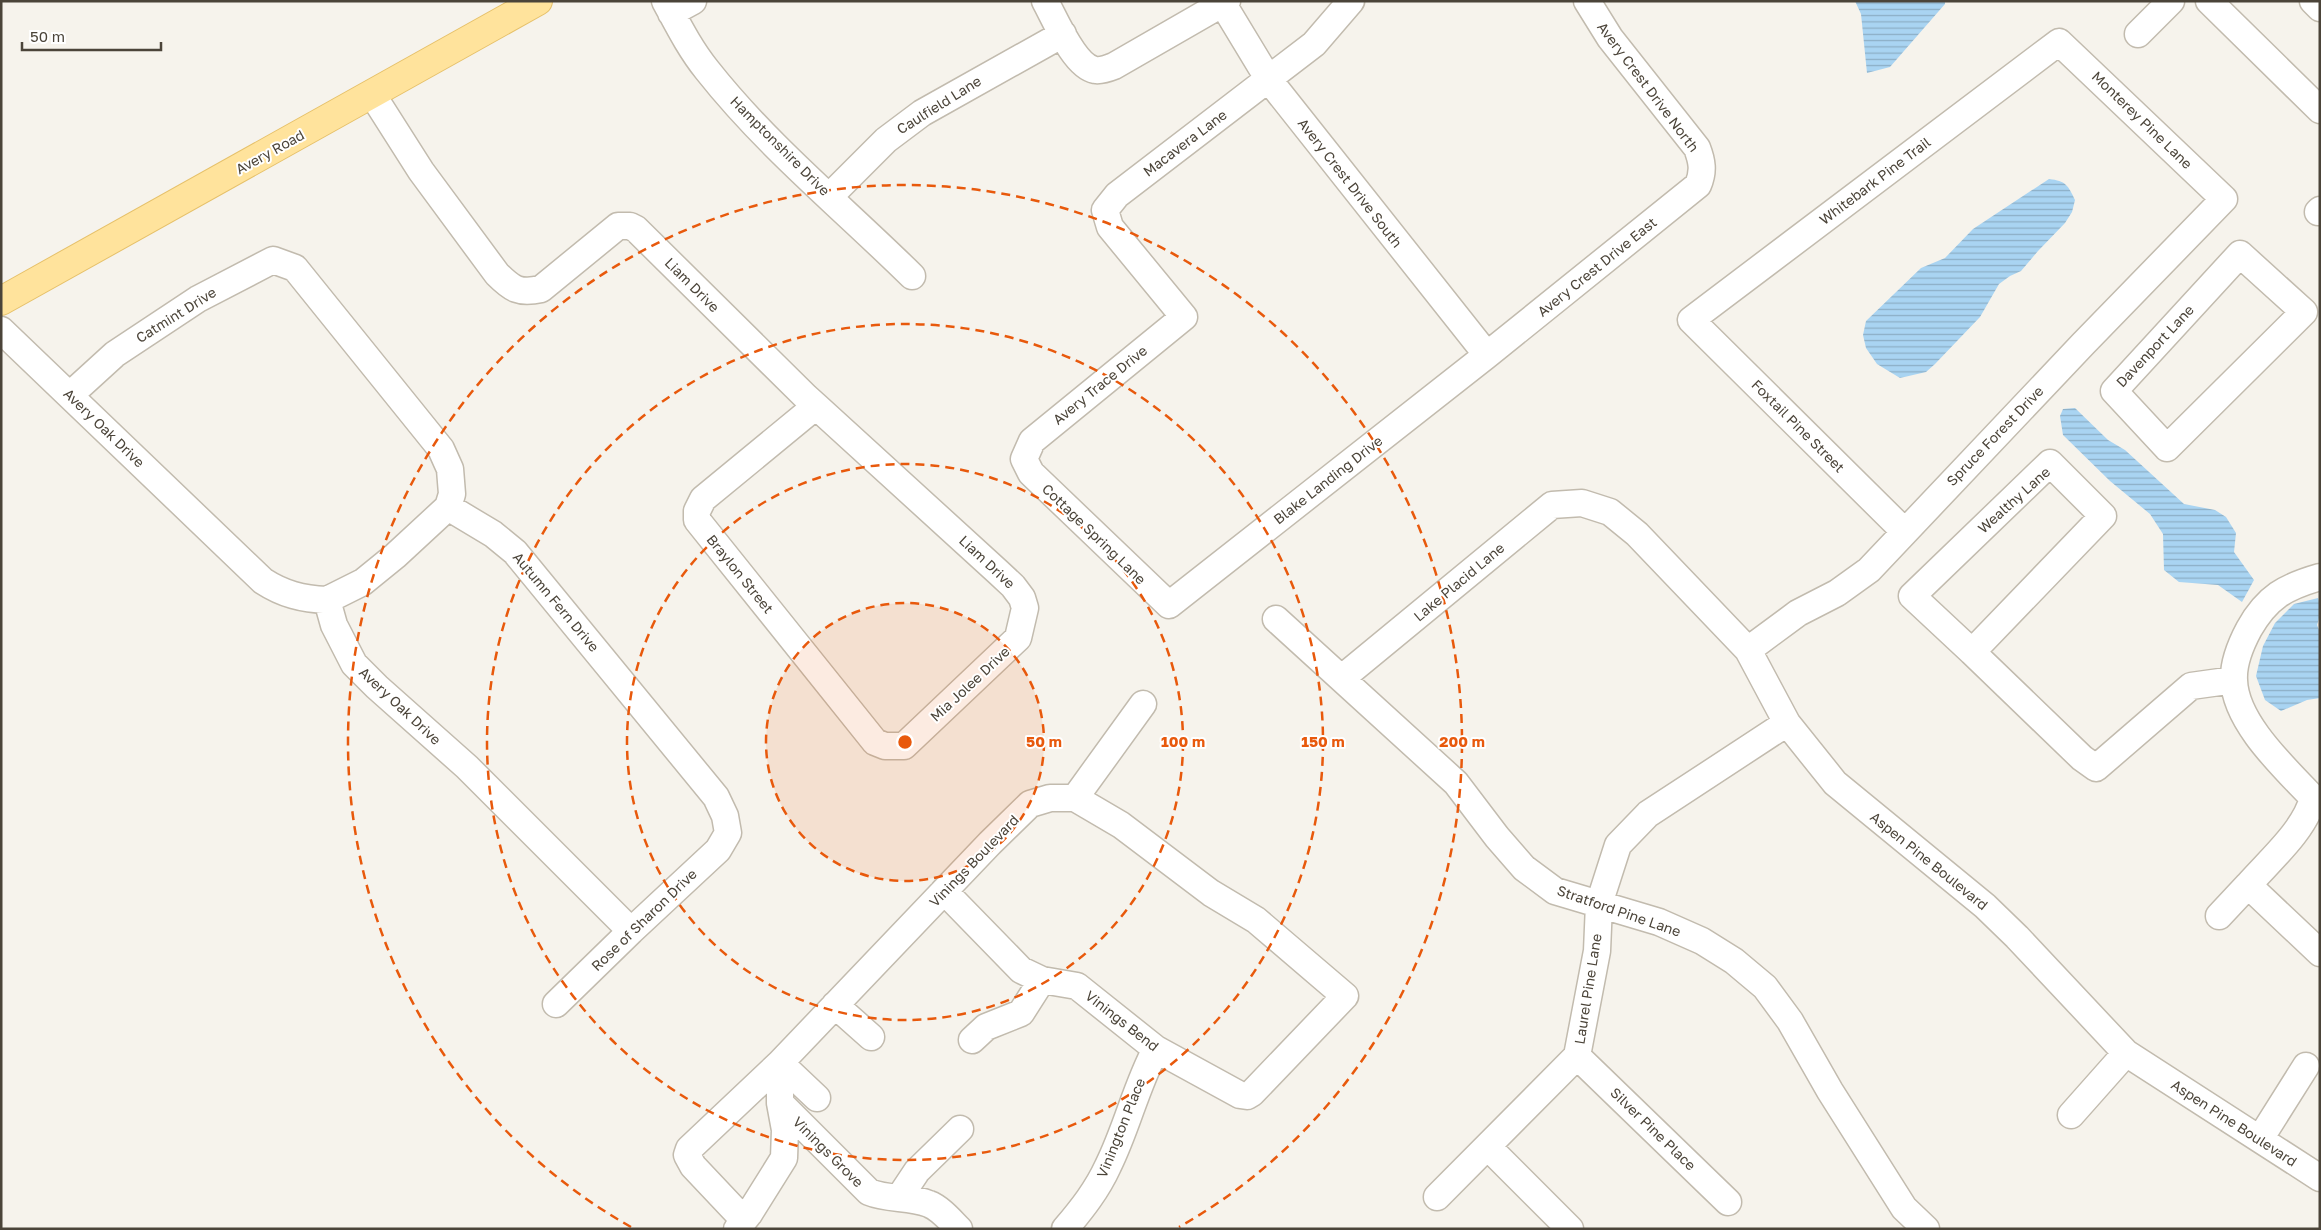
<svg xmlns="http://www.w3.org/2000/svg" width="2321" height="1230" viewBox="0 0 2321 1230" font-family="'Golos Text',sans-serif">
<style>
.water{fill:url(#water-rules)}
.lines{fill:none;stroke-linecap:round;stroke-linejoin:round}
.minor-casing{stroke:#c2bbae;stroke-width:29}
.major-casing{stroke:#e6c16a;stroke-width:30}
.minor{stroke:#fff;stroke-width:26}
.major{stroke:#ffe39c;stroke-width:28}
.ring{fill:none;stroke:#e8590c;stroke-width:2.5;stroke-dasharray:9 6}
.labels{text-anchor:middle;stroke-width:4;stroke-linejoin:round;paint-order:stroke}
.street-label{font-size:14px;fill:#4b4439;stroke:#fff}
.centre{fill:#e8590c;stroke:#fff;stroke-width:2.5}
.ring-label{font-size:15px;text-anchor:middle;font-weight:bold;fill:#e8590c;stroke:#fff;stroke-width:4;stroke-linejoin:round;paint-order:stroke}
</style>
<defs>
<pattern id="water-rules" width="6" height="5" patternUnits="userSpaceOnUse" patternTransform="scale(1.25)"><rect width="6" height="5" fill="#a9d4f2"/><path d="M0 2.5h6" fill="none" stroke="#8caec5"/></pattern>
</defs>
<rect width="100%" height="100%" fill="#f6f3ec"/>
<path class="water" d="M1855,1H1945V4L1890,67L1867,73L1861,14Z
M2049,179C2066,181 2068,185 2075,200L2072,212L2065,223L2038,251L2021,271L2010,276L1999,284L1980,317L1935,364L1926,372L1900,378L1877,364L1866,348L1863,335L1866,321L1921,268L1945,258L1973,229Z
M2075,408L2108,440L2125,450L2184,504L2215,510L2226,517L2236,533L2234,552L2254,580L2242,602L2218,585L2179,582L2164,570L2163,534L2150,514L2110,481L2063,435L2060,416L2063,409Z
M2318,598C2321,605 2320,618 2317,625L2320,632V698L2307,700L2281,711L2265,700L2256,676L2263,646L2275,623L2294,604Z"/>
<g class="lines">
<defs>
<path id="minor" d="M665,1C678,25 690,49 707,70C767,146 843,208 912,276
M1045,1C1055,19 1074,66 1095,70C1102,71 1109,68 1114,66L1227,1
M1351,1L1314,44L1117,195L1105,210L1110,227L1184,317L1032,441L1024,459L1031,473L1169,605L1487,355L1698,185C1704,171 1702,161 1697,148L1610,38L1587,1
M2209,1L2320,110
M2313,1L2320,8
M1223,4L1269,80L1487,355
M671,13L693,1
M2138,34L2171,1
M372,94L421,171L497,274C512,289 519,294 541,289L618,226H630L636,229L806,397L816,406L998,572L1013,586L1022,598L1025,608L1018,638L904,746H885L875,742L697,520V511L703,499L816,406
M830,196L886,140L922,113L1063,34
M2318,212L2320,210
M2240,254L2304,312L2167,448L2114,391Z
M1,330L263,581C283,594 302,599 327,600
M70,395L115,354L198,299L273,260L295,268L441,449L450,469L452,494L448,507L395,556L363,582L327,600
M2050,463L2103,516L1972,652L1912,596Z
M448,507L493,534L515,552L716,797L725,816L728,833L718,850L631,931L556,1004
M2320,577C2285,587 2267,597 2249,629C2241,644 2233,662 2234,680C2235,723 2286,769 2313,798C2305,830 2270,860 2248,885L2320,953
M327,600L334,625L354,664L377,687L467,767L631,931
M1276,619L1456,783L1497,837L1524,868L1555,891L1659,922L1702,941L1734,961L1765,987L1790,1021L1830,1091L1904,1208L1926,1229
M1748,650L1798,613L1837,593L1869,570L2083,344L2224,199L2059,42L1691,320L1904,531
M1972,652L2082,758L2096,768L2191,686L2234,680
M1342,678L1552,505L1582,503L1610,512L1637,534L1748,650L1787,723L1835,783L1985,906L2017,937L2126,1053L2320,1178
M1075,798L1143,704
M2219,916L2248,885
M835,1005L871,1037
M972,1040L986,1027L1021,1013L1042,980
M1577,1056L1728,1202
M780,1103L869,1192C888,1200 910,1196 929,1204C940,1208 951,1221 959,1229
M2071,1115L2126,1053
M2260,1139L2306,1066
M1488,1147L1570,1229
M1437,1197L1577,1056L1597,951L1599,904L1618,845L1648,814L1787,723
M899,1198L917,1171L960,1129
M744,1220L693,1166L687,1155L689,1149L780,1063L817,1098
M737,1229L749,1214L784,1158L785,1130L780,1103V1063L990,843L1030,804L1050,798H1075L1121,825L1211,893L1256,920L1345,996L1252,1093L1247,1096L1240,1095L1156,1049L1077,986L1042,980L1021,970L944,891
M1065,1229C1082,1209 1097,1190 1108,1166C1127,1128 1136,1086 1156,1049"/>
<path id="major" d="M1,301L538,1"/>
</defs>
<use href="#minor" class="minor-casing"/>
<use href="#major" class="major-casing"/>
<use href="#minor" class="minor"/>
<use href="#major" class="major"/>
</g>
<circle cx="905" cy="742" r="139" fill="#e8590c" fill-opacity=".12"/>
<g class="ring">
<circle cx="905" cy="742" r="139"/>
<circle cx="905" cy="742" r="278"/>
<circle cx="905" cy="742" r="418"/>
<path d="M631 1227A557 557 0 1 1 1179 1227"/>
</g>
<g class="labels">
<g class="street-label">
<text transform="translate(1648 87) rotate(53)" y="5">Avery Crest Drive North</text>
<text transform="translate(939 105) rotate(-32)" y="5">Caulfield Lane</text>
<text transform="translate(2142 120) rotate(44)" y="5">Monterey Pine Lane</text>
<text transform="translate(1185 143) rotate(-37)" y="5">Macavera Lane</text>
<text transform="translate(780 146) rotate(45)" y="5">Hamptonshire Drive</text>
<text transform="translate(270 152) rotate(-29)" y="5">Avery Road</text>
<text transform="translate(1875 181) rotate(-37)" y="5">Whitebark Pine Trail</text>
<text transform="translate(1350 183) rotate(52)" y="5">Avery Crest Drive South</text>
<text transform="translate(1597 267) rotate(-39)" y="5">Avery Crest Drive East</text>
<text transform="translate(692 285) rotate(45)" y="5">Liam Drive</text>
<text transform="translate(176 315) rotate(-32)" y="5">Catmint Drive</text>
<text transform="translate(2155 346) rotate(-47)" y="5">Davenport Lane</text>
<text transform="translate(1100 385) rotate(-39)" y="5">Avery Trace Drive</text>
<text transform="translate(1798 426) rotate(45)" y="5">Foxtail Pine Street</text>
<text transform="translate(104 428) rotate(44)" y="5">Avery Oak Drive</text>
<text transform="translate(1995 436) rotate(-46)" y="5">Spruce Forest Drive</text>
<text transform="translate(1328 480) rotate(-38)" y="5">Blake Landing Drive</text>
<text transform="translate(2014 500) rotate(-42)" y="5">Wealthy Lane</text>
<text transform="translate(1094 534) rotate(44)" y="5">Cottage Spring Lane</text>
<text transform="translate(987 562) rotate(43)" y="5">Liam Drive</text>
<text transform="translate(740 574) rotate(51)" y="5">Braylon Street</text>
<text transform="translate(1459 582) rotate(-40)" y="5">Lake Placid Lane</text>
<text transform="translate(556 602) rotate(50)" y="5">Autumn Fern Drive</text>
<text transform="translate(970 684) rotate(-43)" y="5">Mia Jolee Drive</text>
<text transform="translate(400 706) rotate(43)" y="5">Avery Oak Drive</text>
<text transform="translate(974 861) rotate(-46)" y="5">Vinings Boulevard</text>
<text transform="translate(1929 861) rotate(39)" y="5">Aspen Pine Boulevard</text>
<text transform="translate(1619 911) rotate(19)" y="5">Stratford Pine Lane</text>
<text transform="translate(644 920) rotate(-44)" y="5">Rose of Sharon Drive</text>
<text transform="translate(1588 989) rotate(-81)" y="5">Laurel Pine Lane</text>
<text transform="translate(1122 1021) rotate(38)" y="5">Vinings Bend</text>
<text transform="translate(2234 1123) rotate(33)" y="5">Aspen Pine Boulevard</text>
<text transform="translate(1121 1128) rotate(-68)" y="5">Vinington Place</text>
<text transform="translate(1653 1129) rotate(44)" y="5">Silver Pine Place</text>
<text transform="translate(828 1152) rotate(45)" y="5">Vinings Grove</text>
</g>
</g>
<circle cx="905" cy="742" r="8" class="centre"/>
<g class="ring-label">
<text x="1044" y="747">50 m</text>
<text x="1183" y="747">100 m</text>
<text x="1323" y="747">150 m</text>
<text x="1462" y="747">200 m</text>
</g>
<rect width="2321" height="1230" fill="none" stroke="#4b4439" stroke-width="5"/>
<path d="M22 42v8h139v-8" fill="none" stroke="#4b4439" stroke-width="2.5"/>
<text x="30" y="42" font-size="15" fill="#4b4439" stroke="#ffffff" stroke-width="4" paint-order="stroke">50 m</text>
</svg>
